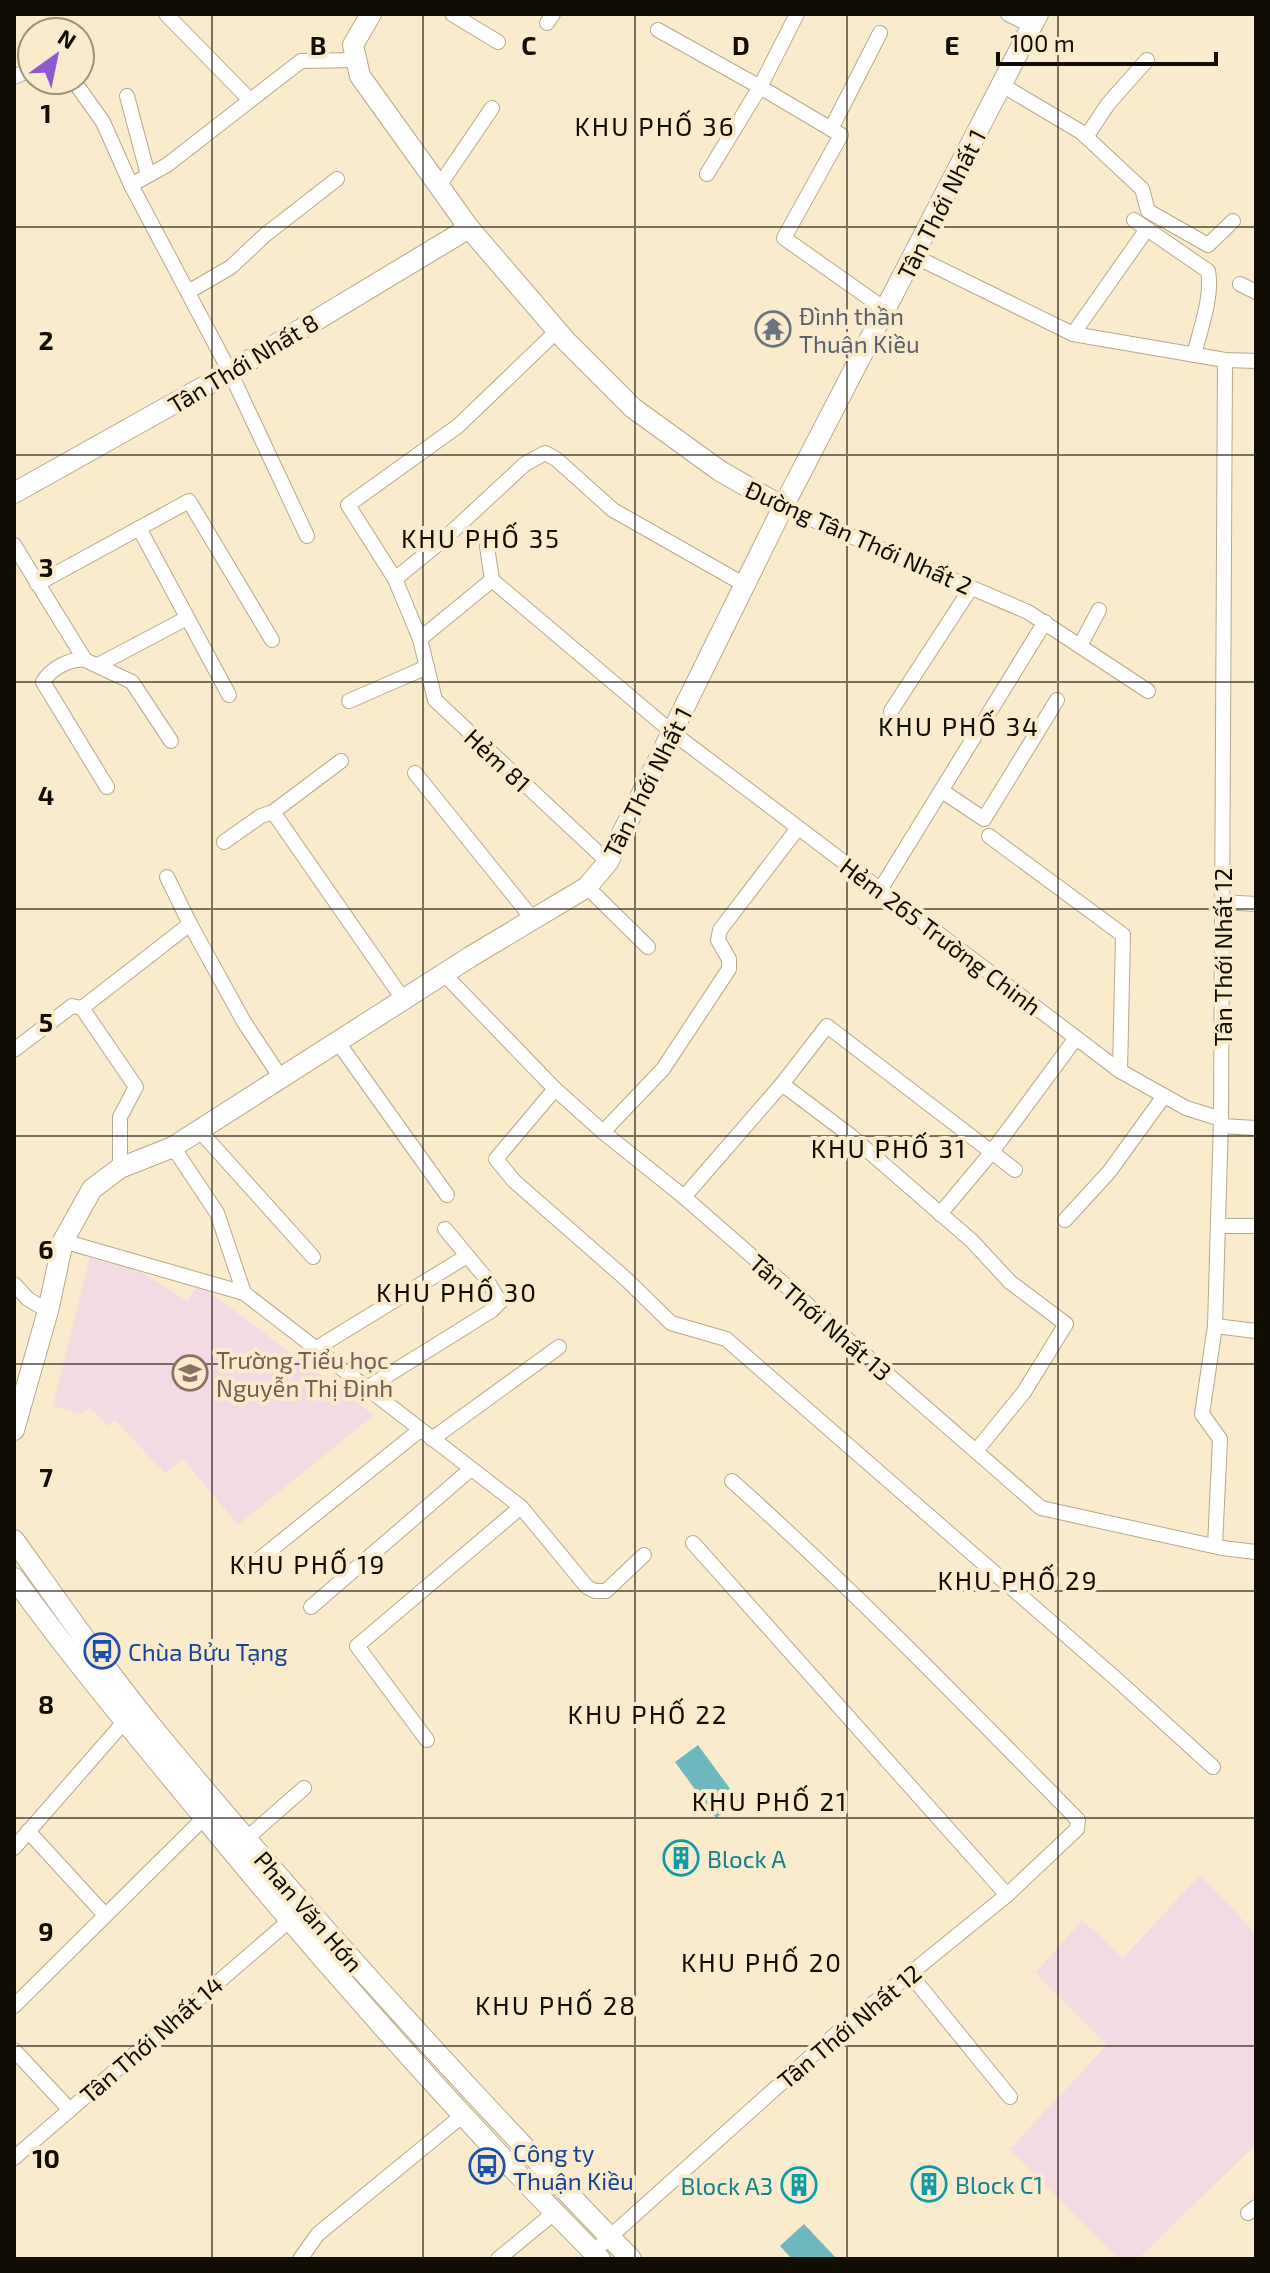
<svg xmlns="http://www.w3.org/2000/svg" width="1270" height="2273" font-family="'Exo 2',sans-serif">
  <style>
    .industrial { fill: #f4dae3 }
    .education { fill: #f3dae3 }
    .water { fill: #6db8bf }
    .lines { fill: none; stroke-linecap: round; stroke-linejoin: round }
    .street-casing { stroke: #b6a98b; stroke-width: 16 }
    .secondary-casing { stroke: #b6a98b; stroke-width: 22 }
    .street { stroke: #fff; stroke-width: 14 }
    .secondary { stroke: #fff; stroke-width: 20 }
    .grid { fill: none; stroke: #120d04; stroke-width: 2; stroke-opacity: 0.55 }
    .labels { text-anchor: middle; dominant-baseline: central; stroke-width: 8; stroke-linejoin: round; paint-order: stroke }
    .street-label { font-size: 24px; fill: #120d04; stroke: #f9ebcb }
    .worship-label { font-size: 24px; fill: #5b616d; stroke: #f9ebcb; text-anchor: start }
    .education-label { font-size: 24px; fill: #785e54; stroke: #f9ebcb; text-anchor: start }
    .transit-label { font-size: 24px; fill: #164399; stroke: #f9ebcb; text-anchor: start }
    .culture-label { font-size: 24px; fill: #0d838f; stroke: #f9ebcb; text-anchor: start }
    .neighbourhood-label { font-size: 26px; letter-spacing: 2px; fill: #120d04; stroke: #f9ebcb }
    .grid-label { font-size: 26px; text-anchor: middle; font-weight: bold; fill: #120d04; stroke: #f9ebcb; stroke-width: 8; stroke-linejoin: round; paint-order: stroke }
  </style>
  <rect width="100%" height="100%" fill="#f9ebcb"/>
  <path class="industrial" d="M 1200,1875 L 1256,1934 L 1256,2144 L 1138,2259 L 1118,2259 L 1010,2149 L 1107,2045 L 1035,1973 L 1082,1920 L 1123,1958 Z"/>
  <path class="education" d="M 90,1258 L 141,1272 L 187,1301 L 197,1286 L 204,1288 L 374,1415 L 238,1525 L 183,1459 L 165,1473 L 115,1420 L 108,1426 L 90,1408 L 81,1414 L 53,1406 Z"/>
  <g class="water">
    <path d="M 698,1745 L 739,1801 L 716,1818 L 675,1762 Z"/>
    <path d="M 804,2224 L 837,2259 L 792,2259 L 780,2246 Z"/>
  </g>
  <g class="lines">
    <defs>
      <g id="street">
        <path d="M 166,14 L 250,100"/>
        <path d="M 452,14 L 498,42"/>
        <path d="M 1008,14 L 1032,26"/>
        <path d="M 547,23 L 553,14"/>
        <path d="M 658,30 L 760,87 L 797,14"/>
        <path d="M 14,77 L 32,69"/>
        <path d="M 73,80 L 103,122 L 131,185"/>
        <path d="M 1002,85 L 1081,132 L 1142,189 L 1148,211 L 1208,245 L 1233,221"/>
        <path d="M 127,96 L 148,175"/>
        <path d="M 831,129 L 880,33"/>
        <path d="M 1086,137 L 1108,104 L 1147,60"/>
        <path d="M 707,174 L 760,87 L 841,135 L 784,238 L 886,310"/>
        <path d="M 439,186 L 492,108"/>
        <path d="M 1134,220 L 1208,271 C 1213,296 1200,330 1194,355"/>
        <path d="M 914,256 L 1073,334 L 1225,360 L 1256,361"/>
        <path d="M 1240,284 L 1256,292"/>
        <path d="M 188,292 L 231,267 L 265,235 L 337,179"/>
        <path d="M 1073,334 L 1147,229"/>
        <path d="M 783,507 L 1028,612 L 1148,691"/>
        <path d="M 139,528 L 229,695"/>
        <path d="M 307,536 L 230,372 L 131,185 L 167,165 L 301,61 L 357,60"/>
        <path d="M 14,545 L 85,660 L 132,682 L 171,741"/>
        <path d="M 395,579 L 348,505 L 458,426 L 557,331"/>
        <path d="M 492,580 L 673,733 L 1120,1071 L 1186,1108 L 1221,1119"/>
        <path d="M 37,584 L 189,501 L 272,640"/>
        <path d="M 420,639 L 492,580 L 487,546"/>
        <path d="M 1080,646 L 1099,610"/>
        <path d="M 85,660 C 70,658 50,669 43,682 L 107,787"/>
        <path d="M 98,665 L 187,618"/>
        <path d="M 349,701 L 427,667"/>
        <path d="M 891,711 L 971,588"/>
        <path d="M 415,773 L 532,918"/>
        <path d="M 942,791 L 984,819 L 1057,700"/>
        <path d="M 273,812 L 403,999"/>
        <path d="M 989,836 L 1123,935 L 1120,1071"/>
        <path d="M 224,842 L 261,816 L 273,812 L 341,761"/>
        <path d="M 608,862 L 435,700 L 420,639 L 395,579 L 443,540 L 525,464 L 545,453 L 556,459 L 613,510 L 745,585"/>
        <path d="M 167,877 L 190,924"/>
        <path d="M 587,887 L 648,947"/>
        <path d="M 880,890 L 1045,622"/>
        <path d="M 1222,902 L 1256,904"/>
        <path d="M 444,974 L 555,1089 L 603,1132 L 684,1197 L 1041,1508 L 1222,1548 L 1256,1552"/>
        <path d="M 82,1008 L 136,1087 L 120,1117 L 120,1168"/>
        <path d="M 337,1041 L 447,1195"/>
        <path d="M 14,1050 L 72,1006 L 82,1008 L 190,924 L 244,1022 L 281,1078"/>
        <path d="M 782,1084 L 851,1136 L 972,1241 L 1010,1282 L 1066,1324 L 1024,1392 L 976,1451"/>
        <path d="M 555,1089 L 496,1159 L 514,1181 L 626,1279 L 671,1323 L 726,1339 L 1114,1677 L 1213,1767"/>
        <path d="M 1221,1126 L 1256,1128"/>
        <path d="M 199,1130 L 313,1257"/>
        <path d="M 603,1132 L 663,1069 L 729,969 L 729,959 L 718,940 L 720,930 L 798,828"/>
        <path d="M 173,1147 L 217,1213 L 244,1293"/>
        <path d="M 684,1197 L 782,1084 L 827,1026 L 1015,1170"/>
        <path d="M 940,1214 L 991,1153 L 1076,1038"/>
        <path d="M 1065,1220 L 1109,1172 L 1164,1096"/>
        <path d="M 1218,1226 L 1256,1226"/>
        <path d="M 63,1241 L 244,1293 L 521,1507 L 587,1587 L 595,1591 L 606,1591 L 644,1555"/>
        <path d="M 14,1284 L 28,1299 L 48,1311"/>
        <path d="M 1215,1326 L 1256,1331"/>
        <path d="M 315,1349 L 467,1256"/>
        <path d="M 367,1388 L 491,1311 L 500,1302 L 485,1277 L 445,1229"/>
        <path d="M 432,1439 L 559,1347"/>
        <path d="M 693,1543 L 1007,1895"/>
        <path d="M 1215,1546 L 1220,1439 L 1202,1414 L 1215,1326 L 1221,1119 L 1225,360"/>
        <path d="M 252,1565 L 420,1430"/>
        <path d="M 311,1607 L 471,1469"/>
        <path d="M 427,1740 L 357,1646 L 521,1507"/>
        <path d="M 28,1831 L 105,1915"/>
        <path d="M 247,1838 L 304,1788"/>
        <path d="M 14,1848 L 124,1722"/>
        <path d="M 909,1973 L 1010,2097"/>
        <path d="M 14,2006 L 204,1818"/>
        <path d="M 14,2050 L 70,2110"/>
        <path d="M 14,2158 L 289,1921"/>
        <path d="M 1248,2213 L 1256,2207"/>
        <path d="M 593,2252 L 837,2033 L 1007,1895 L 1077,1829 L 1078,1820 C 965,1705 853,1589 732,1481"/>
        <path d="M 300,2259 L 318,2234 L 463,2115"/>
        <path d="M 498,2259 L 554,2213"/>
      </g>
      <g id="secondary">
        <path d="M 371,14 L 353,45 L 360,76 L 439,186 L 469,228 L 566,341 L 633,408 L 720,471 L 783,507"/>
        <path d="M 14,493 L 230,372 L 469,228"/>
        <path d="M 14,1430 L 48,1311 L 63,1241 L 92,1189 L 120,1168 L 173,1147 L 470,957 L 587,887 L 608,862 L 783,507 L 1038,14"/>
        <path d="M 14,1540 C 62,1607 109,1675 162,1739 C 311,1919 469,2091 631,2259"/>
        <path d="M 14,1578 C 75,1662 141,1741 207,1821 C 331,1972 462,2119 600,2259"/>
      </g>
    </defs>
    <use href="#street" class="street-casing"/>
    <use href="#secondary" class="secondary-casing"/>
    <use href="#street" class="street"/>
    <use href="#secondary" class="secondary"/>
  </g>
  <path class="grid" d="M 212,14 L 212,2259M 423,14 L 423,2259M 635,14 L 635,2259M 847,14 L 847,2259M 1058,14 L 1058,2259M 14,227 L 1256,227M 14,455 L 1256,455M 14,682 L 1256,682M 14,909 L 1256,909M 14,1136 L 1256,1136M 14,1364 L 1256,1364M 14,1591 L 1256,1591M 14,1818 L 1256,1818M 14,2046 L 1256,2046"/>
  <defs>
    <symbol id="temple-ring" viewBox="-11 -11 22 22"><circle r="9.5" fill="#f9ebcb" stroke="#6b7280" stroke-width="1.5"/><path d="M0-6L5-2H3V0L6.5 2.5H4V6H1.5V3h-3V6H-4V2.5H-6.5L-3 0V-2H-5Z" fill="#6b7280"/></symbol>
    <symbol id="school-ring" viewBox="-11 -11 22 22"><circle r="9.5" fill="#f9ebcb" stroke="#8d6e63" stroke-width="1.5"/><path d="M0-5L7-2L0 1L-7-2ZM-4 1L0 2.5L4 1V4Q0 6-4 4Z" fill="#8d6e63"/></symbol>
    <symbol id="bus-ring" viewBox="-11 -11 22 22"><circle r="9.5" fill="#f9ebcb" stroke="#1a4fb4" stroke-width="1.5"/><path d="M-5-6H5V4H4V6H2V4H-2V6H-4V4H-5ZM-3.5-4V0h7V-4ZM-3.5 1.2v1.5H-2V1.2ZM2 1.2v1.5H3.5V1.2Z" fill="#1a4fb4"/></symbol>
    <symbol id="building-ring" viewBox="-11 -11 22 22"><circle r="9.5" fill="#f9ebcb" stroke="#0f9aa8" stroke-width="1.5"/><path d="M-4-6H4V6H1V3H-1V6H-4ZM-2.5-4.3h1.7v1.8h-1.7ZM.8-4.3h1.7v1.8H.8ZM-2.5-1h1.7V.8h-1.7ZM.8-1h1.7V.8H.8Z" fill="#0f9aa8"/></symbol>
  </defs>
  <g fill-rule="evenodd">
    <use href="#temple-ring" x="753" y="309" width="40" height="40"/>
    <use href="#school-ring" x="170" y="1353" width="40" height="40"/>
    <use href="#bus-ring" x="82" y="1631" width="40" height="40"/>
    <use href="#building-ring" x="661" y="1838" width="40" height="40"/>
    <use href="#bus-ring" x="467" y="2146" width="40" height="40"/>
    <use href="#building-ring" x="909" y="2164" width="40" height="40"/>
    <use href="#building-ring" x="779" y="2165" width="40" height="40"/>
  </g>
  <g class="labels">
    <g class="street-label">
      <text transform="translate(941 204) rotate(-63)">Tân Thới Nhất 1</text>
      <text transform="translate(243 363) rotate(-31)">Tân Thới Nhất 8</text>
      <text transform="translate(859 537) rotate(24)">Đường Tân Thới Nhất 2</text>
      <text transform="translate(498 760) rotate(43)">Hẻm 81</text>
      <text transform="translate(647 782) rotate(-63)">Tân Thới Nhất 1</text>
      <text transform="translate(941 936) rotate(37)">Hẻm 265 Trường Chinh</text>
      <text transform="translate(1222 957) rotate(-90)">Tân Thới Nhất 12</text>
      <text transform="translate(821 1317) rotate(41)">Tân Thới Nhất 13</text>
      <text transform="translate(309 1911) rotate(49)">Phan Văn Hớn</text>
      <text transform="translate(849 2026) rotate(-40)">Tân Thới Nhất 12</text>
      <text transform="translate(151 2039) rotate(-41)">Tân Thới Nhất 14</text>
    </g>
    <g class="worship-label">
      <text x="799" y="315">Đình thần<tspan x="799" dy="28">Thuận Kiều</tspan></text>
    </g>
    <g class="education-label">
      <text x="216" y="1359">Trường Tiểu học<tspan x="216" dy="28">Nguyễn Thị Định</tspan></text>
    </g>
    <g class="transit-label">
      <text x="128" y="1651">Chùa Bửu Tạng</text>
      <text x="513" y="2152">Công ty<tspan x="513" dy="28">Thuận Kiều</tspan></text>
    </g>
    <g class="culture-label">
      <text x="707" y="1858">Block A</text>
      <text x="955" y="2184">Block C1</text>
      <text x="773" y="2185" text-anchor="end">Block A3</text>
    </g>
    <g class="neighbourhood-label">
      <text x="655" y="125">KHU PHỐ 36</text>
      <text x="481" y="537">KHU PHỐ 35</text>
      <text x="959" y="725">KHU PHỐ 34</text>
      <text x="889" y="1147">KHU PHỐ 31</text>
      <text x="457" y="1291">KHU PHỐ 30</text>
      <text x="308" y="1563">KHU PHỐ 19</text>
      <text x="1018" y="1579">KHU PHỐ 29</text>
      <text x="648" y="1713">KHU PHỐ 22</text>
      <text x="770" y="1800">KHU PHỐ 21</text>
      <text x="762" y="1961">KHU PHỐ 20</text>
      <text x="556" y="2004">KHU PHỐ 28</text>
    </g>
  </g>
  <g class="grid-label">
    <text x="318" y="55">B</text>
    <text x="529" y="55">C</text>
    <text x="741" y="55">D</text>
    <text x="952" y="55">E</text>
    <text x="46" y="123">1</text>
    <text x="46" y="350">2</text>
    <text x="46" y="577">3</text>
    <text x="46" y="805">4</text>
    <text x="46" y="1032">5</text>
    <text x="46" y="1259">6</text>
    <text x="46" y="1487">7</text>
    <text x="46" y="1714">8</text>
    <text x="46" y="1941">9</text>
    <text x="46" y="2168">10</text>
  </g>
  <rect width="1270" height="2273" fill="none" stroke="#120d04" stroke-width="32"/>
  <g transform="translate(56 56) rotate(33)"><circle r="38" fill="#f9ebcb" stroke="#9d927b" stroke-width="2"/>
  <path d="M0-6L14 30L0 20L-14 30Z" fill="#8f59d2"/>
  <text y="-12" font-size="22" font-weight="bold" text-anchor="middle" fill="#120d04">N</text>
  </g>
  <path d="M998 52v12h218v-12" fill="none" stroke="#120d04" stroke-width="4"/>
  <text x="1010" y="52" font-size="24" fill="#120d04" stroke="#f9ebcb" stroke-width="6" paint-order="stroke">100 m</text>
</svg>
